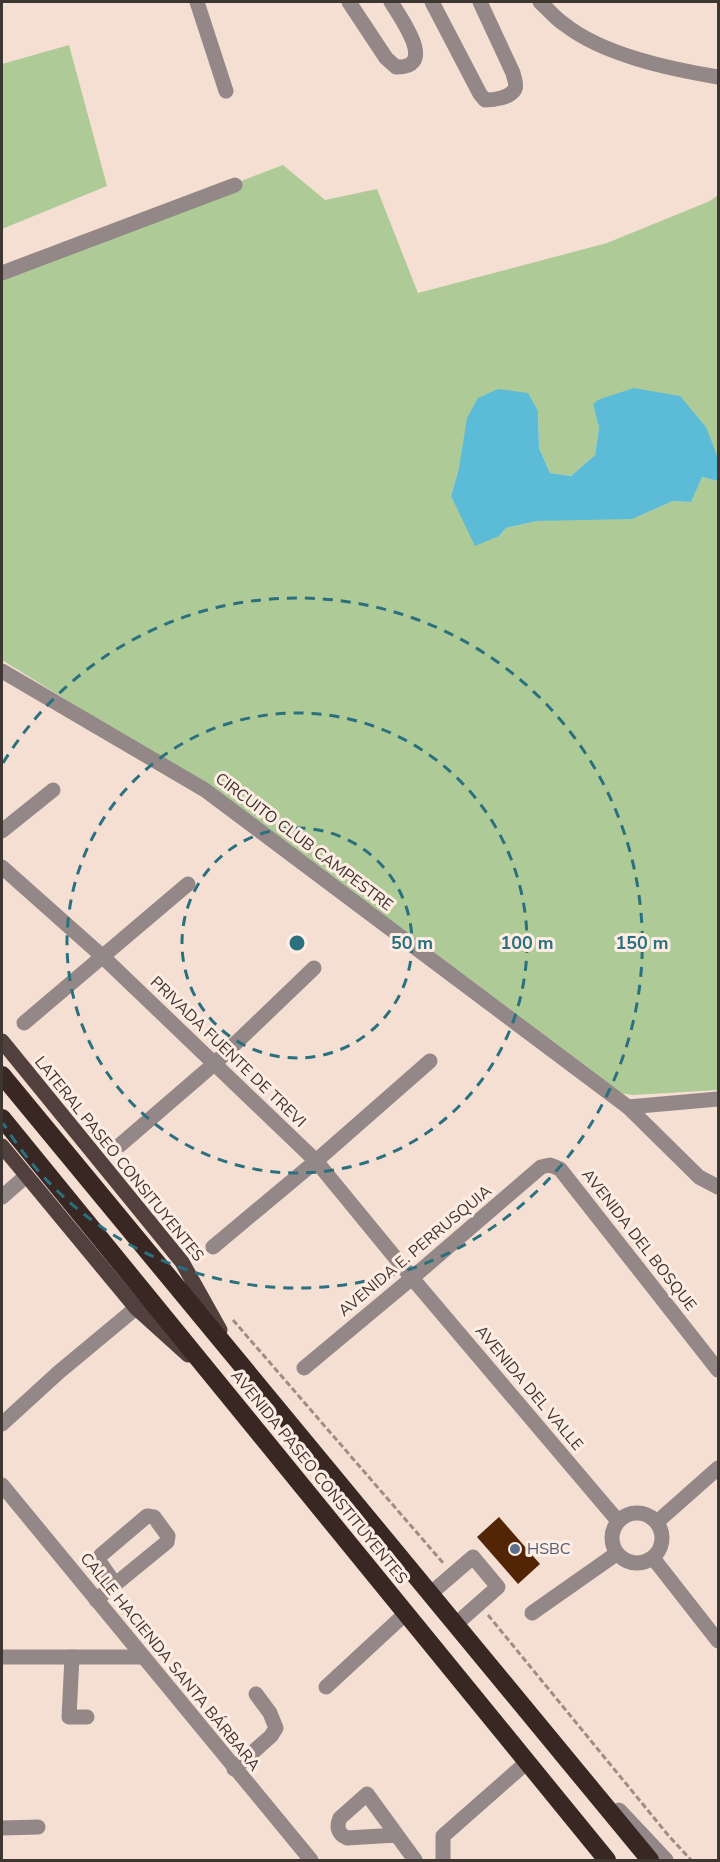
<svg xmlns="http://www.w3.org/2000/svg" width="720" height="1862" font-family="'Nunito Sans',sans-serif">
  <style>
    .green { fill: #aecb97 }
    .water { fill: #5cbcd8 }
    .building { fill: #522504 }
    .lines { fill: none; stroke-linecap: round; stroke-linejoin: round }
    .path { stroke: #9d8d85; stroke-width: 3; stroke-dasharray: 6 3; stroke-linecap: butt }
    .minor { stroke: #938887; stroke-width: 15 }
    .major { stroke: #51403d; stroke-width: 15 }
    .highway { stroke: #392724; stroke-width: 18 }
    .ring { fill: none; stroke: #2b707f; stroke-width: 3; stroke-dasharray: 10 8 }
    .service-dot { fill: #5c6f8a; stroke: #ffede4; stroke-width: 2 }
    .labels { text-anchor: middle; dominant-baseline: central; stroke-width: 6; stroke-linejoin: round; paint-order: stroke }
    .street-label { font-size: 16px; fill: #3e3631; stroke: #ffede4 }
    .service-label { font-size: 16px; fill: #4e5e75; stroke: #ffede4; text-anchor: start }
    .centre { fill: #2b707f; stroke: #ffede4; stroke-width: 3 }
    .ring-label { font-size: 18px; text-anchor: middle; font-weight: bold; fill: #2b707f; stroke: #ffede4; stroke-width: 6; stroke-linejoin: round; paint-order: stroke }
  </style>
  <rect width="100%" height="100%" fill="#f5dfd3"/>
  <g class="green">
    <path d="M 69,45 L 107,186 L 2,229 L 2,64 Z"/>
    <path d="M 283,165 L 325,200 L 377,189 L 418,293 L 607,243 L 710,201 L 718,195 L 718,458 L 593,404 L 599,428 L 595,455 L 571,476 L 550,473 L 539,448 L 538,411 L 459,468 L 451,496 L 458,509 L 499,536 L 506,528 L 537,521 L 643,514 L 673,501 L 690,502 L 702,477 L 718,481 L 718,1090 L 633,1095 L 617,1093 L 207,787 L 2,660 L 2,272 Z"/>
  </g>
  <path class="water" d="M 634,388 L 680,396 L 706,427 L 718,458 L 718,481 L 702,477 L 691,502 L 673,501 L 632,519 L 537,521 L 506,528 L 499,536 L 475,546 L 451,496 L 459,468 L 467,418 L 478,398 L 498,389 L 528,393 L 538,411 L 539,448 L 550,473 L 571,476 L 595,455 L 599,428 L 593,404 L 600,399 Z"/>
  <path class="building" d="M 499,1517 L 540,1564 L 518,1584 L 477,1537 Z"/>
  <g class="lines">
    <g class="path">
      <path d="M 233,1320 L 444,1564"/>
      <path d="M 488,1615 L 668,1835 L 691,1860"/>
    </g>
    <g class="minor">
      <path d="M 197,2 L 226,91"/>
      <path d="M 349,2 L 386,58 L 396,67 C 438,68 401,19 391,2"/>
      <path d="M 432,2 L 480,94 L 485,100 C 494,100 510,98 515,89 C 517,84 514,78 513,73 L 480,2"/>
      <path d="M 540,2 C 548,9 555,18 564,24 C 603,55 670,69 718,77"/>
      <path d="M 2,273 L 235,185"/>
      <path d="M 2,671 L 205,790 L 628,1107 L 699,1177 L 718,1187"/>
      <path d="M 2,831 L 53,790"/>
      <path d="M 2,867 L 102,956 L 316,1161 L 412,1278 L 618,1521"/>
      <path d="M 24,1023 L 188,884"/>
      <path d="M 628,1107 L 718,1099"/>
      <path d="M 120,1145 L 214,1064 L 314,968"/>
      <path d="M 2,1197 L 26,1176"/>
      <path d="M 213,1247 L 316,1161 L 430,1061"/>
      <path d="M 304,1368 L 412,1278 L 541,1167 L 550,1165 L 560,1169 L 718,1370"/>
      <path d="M 2,1424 L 59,1372 L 136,1308"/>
      <path d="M 2,1485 L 311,1860"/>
      <circle cx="637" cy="1538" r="25"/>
      <path d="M 657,1522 L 718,1468"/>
      <path d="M 653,1558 L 718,1641"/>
      <path d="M 430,1594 L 473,1557 L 498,1587 L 456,1624"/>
      <path d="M 96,1600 L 167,1542 L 168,1536 L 154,1517 L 147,1516 L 101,1555 L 99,1561 L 115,1584"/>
      <path d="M 532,1613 L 616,1554"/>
      <path d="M 2,1657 L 143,1657"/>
      <path d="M 72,1657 L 69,1717 L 87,1717"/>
      <path d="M 326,1687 L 405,1614"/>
      <path d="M 234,1769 L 271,1736 L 276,1728 L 270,1713 L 256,1694"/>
      <path d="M 619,1810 L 666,1860"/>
      <path d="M 2,1828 L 38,1827"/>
      <path d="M 397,1835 L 347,1838 C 338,1834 336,1827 340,1818 L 367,1794 L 415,1860"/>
      <path d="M 443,1860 L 443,1836 L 526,1763"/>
    </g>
    <g class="major">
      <path d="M 2,1041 L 182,1262 L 220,1330"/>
      <path d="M 2,1146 L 136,1308 L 188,1355"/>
    </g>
    <g class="highway">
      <path d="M 2,1075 L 650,1860"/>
      <path d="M 2,1118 L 607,1860"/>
    </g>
  </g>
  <g class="ring">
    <circle cx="297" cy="943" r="115"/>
    <circle cx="297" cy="943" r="230"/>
    <path d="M3 763A345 345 0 1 1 3 1123"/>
  </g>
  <circle class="service-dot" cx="515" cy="1549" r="6"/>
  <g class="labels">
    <g class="street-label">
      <text transform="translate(304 842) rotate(37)">CIRCUITO CLUB CAMPESTRE</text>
      <text transform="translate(228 1052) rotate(44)">PRIVADA FUENTE DE TREVI</text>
      <text transform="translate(119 1159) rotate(51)">LATERAL PASEO CONSITUYENTES</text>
      <text transform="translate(639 1240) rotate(52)">AVENIDA DEL BOSQUE</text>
      <text transform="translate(415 1251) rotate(-40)">AVENIDA E. PERRUSQUIA</text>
      <text transform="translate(529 1388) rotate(50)">AVENIDA DEL VALLE</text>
      <text transform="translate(319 1477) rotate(51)">AVENIDA PASEO CONSTITUYENTES</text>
      <text transform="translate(170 1662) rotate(51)">CALLE HACIENDA SANTA BÁRBARA</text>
    </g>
    <g class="service-label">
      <text x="527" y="1549">HSBC</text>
    </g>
  </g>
  <circle cx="297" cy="943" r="9" class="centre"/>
  <g class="ring-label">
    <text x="412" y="949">50 m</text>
    <text x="527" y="949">100 m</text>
    <text x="642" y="949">150 m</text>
  </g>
  <rect width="720" height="1862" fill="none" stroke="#3e3631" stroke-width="6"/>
</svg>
